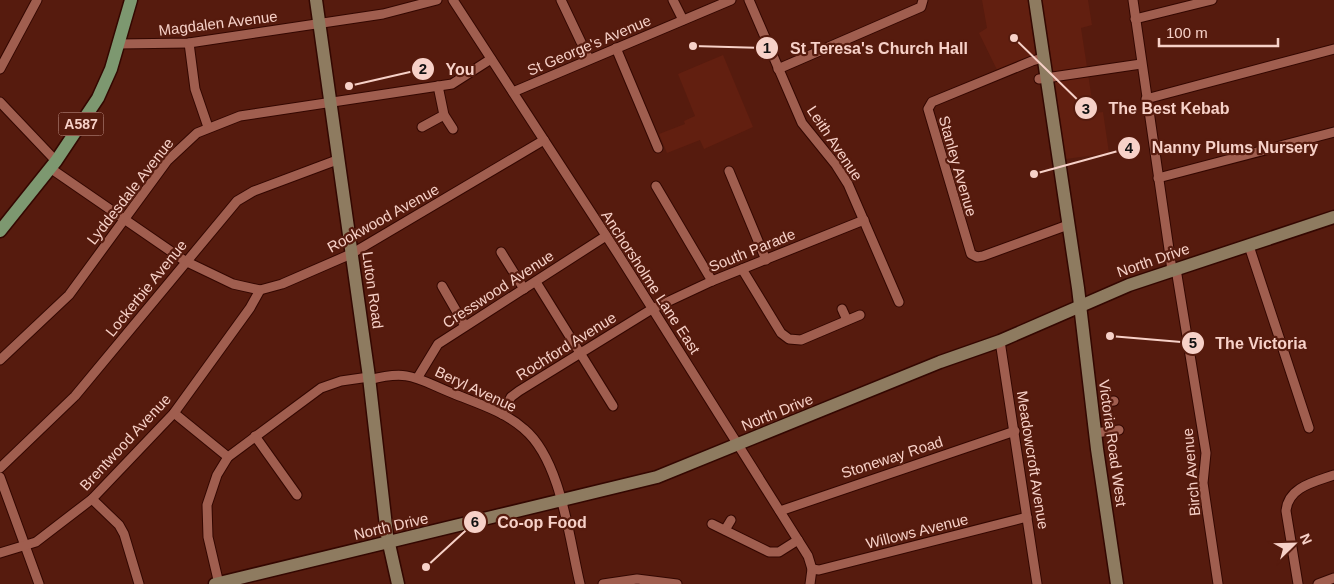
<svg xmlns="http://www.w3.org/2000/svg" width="1334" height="584" font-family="Helvetica,sans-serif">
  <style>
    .built { fill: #621f10 }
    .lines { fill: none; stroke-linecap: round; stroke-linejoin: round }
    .street-casing { stroke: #330701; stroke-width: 11 }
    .secondary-casing { stroke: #330701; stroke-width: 15 }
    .primary-casing { stroke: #330701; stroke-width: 15 }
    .street { stroke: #a05e4f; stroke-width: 9 }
    .secondary { stroke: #8e7b60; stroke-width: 12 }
    .primary { stroke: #7d9870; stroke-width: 12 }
    .labels { text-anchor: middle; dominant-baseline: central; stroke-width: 4.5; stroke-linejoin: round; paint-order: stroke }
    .shield { fill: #561b0e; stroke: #c79a90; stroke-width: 1 }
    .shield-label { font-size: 14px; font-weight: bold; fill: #f7d1c8 }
    .street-label { font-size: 15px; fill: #f7d1c8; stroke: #561b0e }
    .leader { fill: none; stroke: #f7d1c8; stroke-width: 2 }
    .callout-dot { fill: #f7d1c8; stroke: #561b0e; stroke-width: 2 }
    .mark-label { font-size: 15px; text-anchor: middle; font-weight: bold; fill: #111 }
    .callout-label { font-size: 16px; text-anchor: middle; font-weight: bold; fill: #f7d1c8; stroke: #561b0e; stroke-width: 4.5; stroke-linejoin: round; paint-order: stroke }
  </style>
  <rect width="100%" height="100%" fill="#561b0e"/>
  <g class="built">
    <path d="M 982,0 L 1028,0 L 1036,59 L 999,74 L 979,33 L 987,28 Z"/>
    <path d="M 1035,0 L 1088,0 L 1092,25 L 1081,28 L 1094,113 L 1103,112 L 1109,153 L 1059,160 Z"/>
    <path d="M 723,55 L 753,127 L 704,149 L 700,140 L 667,153 L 659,134 L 685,124 L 684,121 L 695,116 L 678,74 Z"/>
  </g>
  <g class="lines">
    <defs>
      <g id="street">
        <path d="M 453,0 L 618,254 L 808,556 L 812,569 L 810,584"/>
        <path d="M 561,0 L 589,59"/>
        <path d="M 673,0 L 683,20"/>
        <path d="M 749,0 L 802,123 L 836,165 L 848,184 L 899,302"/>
        <path d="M 1133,0 L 1172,270"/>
        <path d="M 1135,19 L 1212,0"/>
        <path d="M 189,43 L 195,89 L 208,127"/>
        <path d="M 118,44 L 189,43 L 383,14 L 437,0"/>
        <path d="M 616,48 L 658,148"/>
        <path d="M 1043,58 L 1032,61 L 932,102 L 928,109 L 971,254 L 977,257 L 983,256 L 1068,225"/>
        <path d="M 0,69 L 37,0"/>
        <path d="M 778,69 L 921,7 L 923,0"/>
        <path d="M 1039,79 L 1141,64"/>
        <path d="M 438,86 L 444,115 L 453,129"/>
        <path d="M 513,92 L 731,0"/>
        <path d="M 1146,99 L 1334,49"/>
        <path d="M 0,102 L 56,161"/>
        <path d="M 422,127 L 444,115"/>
        <path d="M 50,168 L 185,261 L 233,284 L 260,290 L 282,284 L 351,254 L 544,140"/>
        <path d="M 729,171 L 766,260"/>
        <path d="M 1158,178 L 1334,132"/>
        <path d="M 656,186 L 712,281"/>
        <path d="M 1249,246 L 1309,428"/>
        <path d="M 501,252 L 524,289"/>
        <path d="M 742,269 L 781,333 L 789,339 L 801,340 L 860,315"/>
        <path d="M 1176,269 L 1206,453 L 1203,483 L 1218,584"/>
        <path d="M 536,282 L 613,406"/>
        <path d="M 442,286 L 465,326"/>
        <path d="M 842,309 L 847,320"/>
        <path d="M 1000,341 L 1037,584"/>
        <path d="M 0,360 L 69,295 L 167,161 L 197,133 L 240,116 L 452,84 L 491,59"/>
        <path d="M 418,377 L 438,344 L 606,236"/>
        <path d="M 369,380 C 410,369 417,379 452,393 C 476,403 504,411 524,429 C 561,460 569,538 580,584"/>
        <path d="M 174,413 L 228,457"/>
        <path d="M 502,414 L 511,397 L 519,391 L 652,309 L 712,281 L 864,220"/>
        <path d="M 1110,431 L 1106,402 L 1114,401"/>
        <path d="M 1095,433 L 1119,430"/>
        <path d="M 255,436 L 297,495"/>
        <path d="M 0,468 L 75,396 L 237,201 L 254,191 L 337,160"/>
        <path d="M 0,477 L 39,584"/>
        <path d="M 92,499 L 119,525 L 124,534 L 139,584"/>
        <path d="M 780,511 L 1015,431"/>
        <path d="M 712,524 L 769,552 L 779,552 L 798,540"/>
        <path d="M 725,530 L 731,520"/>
        <path d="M 0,553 L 36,542 L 92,499 L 174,413 L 250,308 L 260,290"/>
        <path d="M 812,569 L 819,570 L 1027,517"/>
        <path d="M 219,584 L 208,537 L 207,505 L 217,475 L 228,457 L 321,388 L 341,381 L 369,377"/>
        <path d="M 603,584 L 637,579 L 677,584"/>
        <path d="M 1298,584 L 1286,511 C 1288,487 1314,482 1334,475"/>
        <path d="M 1318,584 L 1334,578"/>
      </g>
      <g id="secondary">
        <path d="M 316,0 L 369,377 L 387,535 L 398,584"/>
        <path d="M 1035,0 L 1078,288 L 1097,449 L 1117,584"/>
        <path d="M 215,584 L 657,477 L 940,362 L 1000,341 L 1129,285 L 1334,217"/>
      </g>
      <path id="primary" d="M 0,231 L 56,161 L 98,98 L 111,69 L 131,0"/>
    </defs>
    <use href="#street" class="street-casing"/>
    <use href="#secondary" class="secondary-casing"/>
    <use href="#primary" class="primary-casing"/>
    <use href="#street" class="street"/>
    <use href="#secondary" class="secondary"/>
    <use href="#primary" class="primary"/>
  </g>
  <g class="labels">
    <rect class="shield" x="58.5" y="112.5" width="45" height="23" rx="4"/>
    <g class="shield-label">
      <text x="81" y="124">A587</text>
    </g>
    <g class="street-label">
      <text transform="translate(218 23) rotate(-7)">Magdalen Avenue</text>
      <text transform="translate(589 45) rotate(-23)">St George's Avenue</text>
      <text transform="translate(835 143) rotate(56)">Leith Avenue</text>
      <text transform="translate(958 166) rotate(74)">Stanley Avenue</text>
      <text transform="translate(130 191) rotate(-52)">Lyddesdale Avenue</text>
      <text transform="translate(383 218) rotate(-29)">Rookwood Avenue</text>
      <text transform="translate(752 250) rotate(-22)">South Parade</text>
      <text transform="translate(1153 260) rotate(-19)">North Drive</text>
      <text transform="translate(651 282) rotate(57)">Anchorsholme Lane East</text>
      <text transform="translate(146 288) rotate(-51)">Lockerbie Avenue</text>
      <text transform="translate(498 289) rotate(-33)">Cresswood Avenue</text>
      <text transform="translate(373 290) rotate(82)">Luton Road</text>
      <text transform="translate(566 346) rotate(-32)">Rochford Avenue</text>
      <text transform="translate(476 389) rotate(25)">Beryl Avenue</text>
      <text transform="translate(777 412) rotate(-22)">North Drive</text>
      <text transform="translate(125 442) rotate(-47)">Brentwood Avenue</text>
      <text transform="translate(1113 443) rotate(82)">Victoria Road West</text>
      <text transform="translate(892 457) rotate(-18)">Stoneway Road</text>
      <text transform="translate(1033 460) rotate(81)">Meadowcroft Avenue</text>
      <text transform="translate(1191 472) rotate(-95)">Birch Avenue</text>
      <text transform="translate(391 526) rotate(-13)">North Drive</text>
      <text transform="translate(917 531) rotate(-14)">Willows Avenue</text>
    </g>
  </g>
  <path class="leader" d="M693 46L767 48M349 86L423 69M1014 38L1086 108M1034 174L1129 148M1110 336L1193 343M426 567L475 522"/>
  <g class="callout-dot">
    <circle cx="693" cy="46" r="5"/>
    <circle cx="349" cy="86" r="5"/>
    <circle cx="1014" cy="38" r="5"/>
    <circle cx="1034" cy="174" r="5"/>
    <circle cx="1110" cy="336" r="5"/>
    <circle cx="426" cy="567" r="5"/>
    <circle cx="767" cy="48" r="12"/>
    <circle cx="423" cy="69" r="12"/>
    <circle cx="1086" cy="108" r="12"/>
    <circle cx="1129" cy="148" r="12"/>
    <circle cx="1193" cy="343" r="12"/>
    <circle cx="475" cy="522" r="12"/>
  </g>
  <g class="mark-label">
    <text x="767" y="53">1</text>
    <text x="423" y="74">2</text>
    <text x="1086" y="114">3</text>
    <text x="1129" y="153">4</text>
    <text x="1193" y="348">5</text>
    <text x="475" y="527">6</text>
  </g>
  <g class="callout-label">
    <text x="879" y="54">St Teresa's Church Hall</text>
    <text x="460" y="75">You</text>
    <text x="1169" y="114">The Best Kebab</text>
    <text x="1235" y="153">Nanny Plums Nursery</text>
    <text x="1261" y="349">The Victoria</text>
    <text x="542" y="528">Co-op Food</text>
  </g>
  <g transform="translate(1294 544) rotate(67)" stroke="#561b0e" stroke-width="4" paint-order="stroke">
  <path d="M0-4L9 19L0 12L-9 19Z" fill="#f7d1c8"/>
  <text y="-8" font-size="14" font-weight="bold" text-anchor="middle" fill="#f7d1c8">N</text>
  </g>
  <path d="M1159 38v8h119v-8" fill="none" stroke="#f7d1c8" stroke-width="2.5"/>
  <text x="1166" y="38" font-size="15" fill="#f7d1c8" stroke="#561b0e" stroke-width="4" paint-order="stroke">100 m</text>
</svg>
